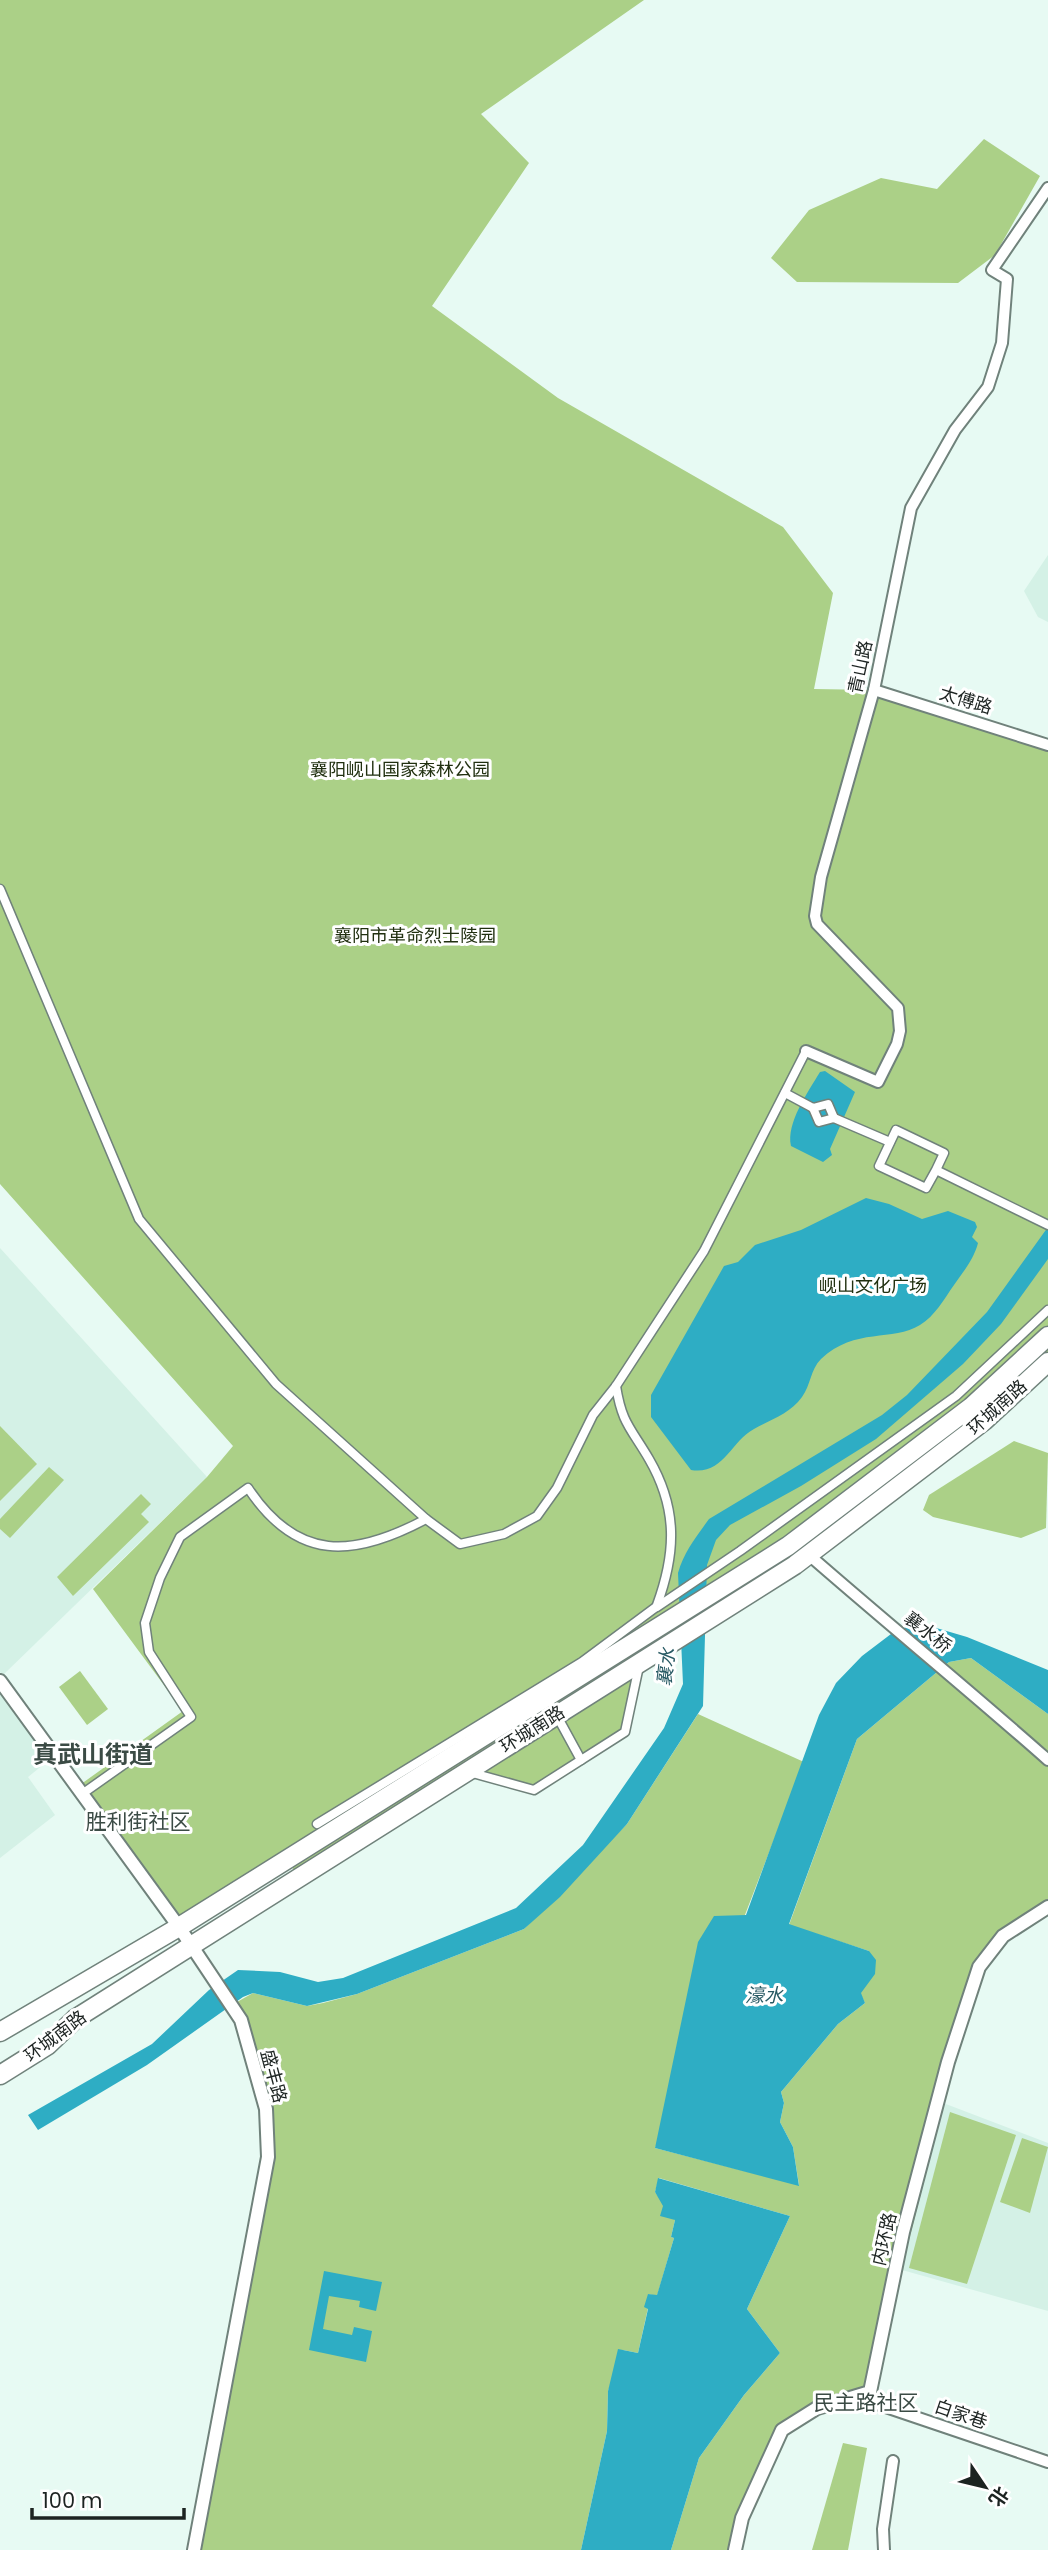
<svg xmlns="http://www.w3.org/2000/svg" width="1048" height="2550" font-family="Poppins,'Noto Sans SC',sans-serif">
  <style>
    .built { fill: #d4f1e6 }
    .green { fill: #abd087 }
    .water { fill: #2eadc4 }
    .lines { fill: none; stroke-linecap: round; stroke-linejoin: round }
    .pedestrian-casing { stroke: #70827b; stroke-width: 11 }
    .minor-casing { stroke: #70827b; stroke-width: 14 }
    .tertiary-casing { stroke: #70827b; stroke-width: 16 }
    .trunk-casing { stroke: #70827b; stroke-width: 21 }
    .pedestrian { stroke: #fff; stroke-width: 8 }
    .minor { stroke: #fff; stroke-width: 10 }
    .tertiary { stroke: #fff; stroke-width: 12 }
    .trunk { stroke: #fff; stroke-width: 18 }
    .labels { text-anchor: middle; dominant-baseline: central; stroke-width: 6; stroke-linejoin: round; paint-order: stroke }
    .street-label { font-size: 18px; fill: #1c2321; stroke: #fff }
    .park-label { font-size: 18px; fill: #213010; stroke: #fff }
    .water-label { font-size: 19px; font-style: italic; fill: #275963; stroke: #fff }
    .quarter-label { font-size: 21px; fill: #3b4b45; stroke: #fff }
    .district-label { font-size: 24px; font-weight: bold; fill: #3b4b45; stroke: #fff }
  </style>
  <rect width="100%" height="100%" fill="#e7faf3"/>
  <g class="built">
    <path d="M 1048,555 L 1048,622 L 1038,617 L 1024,591 Z"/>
    <path d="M 0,1248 L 207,1477 L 3,1675 L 0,1672 Z"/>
    <path d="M 0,1681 L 54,1756 L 28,1777 L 55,1815 L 0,1858 Z"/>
    <path d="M 938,2101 L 1048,2143 L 1048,2311 L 895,2268 Z"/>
  </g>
  <g class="green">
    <path d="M 0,0 L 644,0 L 481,114 L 529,163 L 432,306 L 558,398 L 783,527 L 833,593 L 814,689 L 874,690 L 1048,745 L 1048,1362 L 893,1493 L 641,1659 L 625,1732 L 534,1790 L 465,1771 L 298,1877 L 289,1862 L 179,1927 L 77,1787 L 183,1711 L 93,1589 L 207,1477 L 233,1446 L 0,1184 Z"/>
    <path d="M 984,139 L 1040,176 L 995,255 L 958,283 L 797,282 L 771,258 L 809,210 L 881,178 L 937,189 Z"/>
    <path d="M 0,1426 L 37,1464 L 0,1501 Z"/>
    <path d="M 1014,1441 L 1048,1453 L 1046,1528 L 1021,1538 L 933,1517 L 923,1510 L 929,1495 Z"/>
    <path d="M 49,1467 L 64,1480 L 10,1538 L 0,1529 L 0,1519 Z"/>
    <path d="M 141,1494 L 151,1504 L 141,1514 L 149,1522 L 73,1596 L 57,1577 Z"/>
    <path d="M 971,1658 L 1048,1714 L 1048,1907 L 1003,1936 L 979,1967 L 870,2392 L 817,2408 L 782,2430 L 735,2550 L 671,2550 L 699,2458 L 744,2395 L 780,2353 L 747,2309 L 790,2216 L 659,2178 L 655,2192 L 675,2220 L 671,2237 L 674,2238 L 657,2296 L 648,2294 L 648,2308 L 638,2353 L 623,2350 L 608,2391 L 607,2431 L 581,2550 L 194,2550 L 268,2157 L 266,2109 L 230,2006 L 253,1993 L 307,2006 L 323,2003 L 357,1994 L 524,1929 L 627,1824 L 698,1714 L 804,1762 L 655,2148 L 799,2185 L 793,2147 L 780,2122 L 784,2103 L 781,2092 L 838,2024 L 865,2003 L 860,1993 L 869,1951 L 789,1925 L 857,1739 L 949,1662 Z"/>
    <path d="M 80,1671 L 108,1709 L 87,1725 L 59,1687 Z"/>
    <path d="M 950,2112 L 1016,2135 L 967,2284 L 909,2268 Z"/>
    <path d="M 1022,2138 L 1048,2147 L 1030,2213 L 1000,2202 Z"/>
    <path d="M 843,2443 L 867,2448 L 848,2550 L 812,2550 Z"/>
  </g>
  <g class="water">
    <path d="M 825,1071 L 855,1092 L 830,1149 L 832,1155 L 823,1162 L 791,1146 C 786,1123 808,1092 820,1072 Z"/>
    <path d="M 866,1198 L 889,1204 L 922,1219 L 948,1211 L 975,1222 L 977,1227 L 972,1237 L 978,1243 C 974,1259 963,1272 954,1285 C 944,1299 935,1316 920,1325 C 893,1342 855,1327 821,1359 C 810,1370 811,1385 802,1397 C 790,1414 771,1419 754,1429 C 730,1442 724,1475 691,1470 L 651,1417 L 651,1395 L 724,1266 L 738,1262 L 755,1245 L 801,1230 Z"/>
    <path d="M 1048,1227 L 1048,1259 L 1001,1324 L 963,1364 L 876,1439 L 801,1486 L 730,1525 L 716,1540 L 707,1565 L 703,1706 L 627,1824 L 560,1897 L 524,1929 L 357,1994 L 307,2006 L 253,1993 L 243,1997 L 147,2065 L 38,2130 L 28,2115 L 152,2044 L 209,1990 L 238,1970 L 280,1972 L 318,1982 L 343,1978 L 516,1908 L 583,1845 L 664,1728 L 683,1684 L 678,1573 C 684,1552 696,1537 709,1519 L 882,1415 L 907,1395 L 987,1312 Z"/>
    <path d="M 916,1622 L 967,1637 L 1048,1670 L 1048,1714 L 971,1658 L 949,1662 L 857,1739 L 789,1924 L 869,1951 L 876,1960 L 875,1974 L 861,1993 L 865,2003 L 838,2024 L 781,2092 L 784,2103 L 780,2122 L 793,2147 L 799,2186 L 655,2148 L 698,1942 L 714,1916 L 746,1915 L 819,1715 L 836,1683 L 862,1656 L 891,1634 Z"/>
    <path d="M 658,2178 L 790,2216 L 747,2309 L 780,2353 L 744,2395 L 699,2458 L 671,2550 L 581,2550 L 607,2431 L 608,2391 L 618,2349 L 638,2353 L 648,2309 L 644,2307 L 648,2294 L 657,2295 L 674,2238 L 671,2237 L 675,2220 L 660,2216 L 663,2206 L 655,2192 Z"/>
    <path d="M 324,2271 L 382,2282 L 376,2311 L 359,2307 L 360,2301 L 329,2296 L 323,2329 L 352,2335 L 354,2327 L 372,2331 L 366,2362 L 309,2350 Z"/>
  </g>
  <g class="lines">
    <defs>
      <g id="pedestrian">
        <path d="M 0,889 L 139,1219 L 276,1384 L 426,1519"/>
        <path d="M 785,1093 L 813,1108 L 828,1104 L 834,1118"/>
        <path d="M 813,1108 L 819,1122 L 834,1118 L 890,1142"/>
        <path d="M 936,1170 L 926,1188 L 879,1166 L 896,1130 L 944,1153 L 936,1170 L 1048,1225"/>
        <path d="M 616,1386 C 622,1424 631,1428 649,1459 C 678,1509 676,1553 657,1605"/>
        <path d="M 657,1607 L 740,1551 L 956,1396 L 1048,1310"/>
        <path d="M 557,1716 L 581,1760"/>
        <path d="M 469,1772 L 534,1790 L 625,1732 L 639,1666"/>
        <path d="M 82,1794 L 191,1717 L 149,1652 L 145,1623 L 160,1578 L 180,1537 L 248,1488 C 297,1562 353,1558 426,1519 L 460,1544 L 504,1534 L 537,1516 L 557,1488 L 593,1415 L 616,1386 L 704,1251 L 806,1051"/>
        <path d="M 317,1824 L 582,1662 L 656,1607"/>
      </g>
      <g id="minor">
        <path d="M 874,690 L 1048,745"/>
        <path d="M 806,1051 L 878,1082 L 897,1044 L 900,1031 L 898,1008 L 817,924 L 815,916 L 821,877 L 874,690 L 911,508 L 955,430 L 988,387 L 1002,343 L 1007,279 L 992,270 L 1048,188"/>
        <path d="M 809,1555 C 888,1624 969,1690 1048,1760"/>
        <path d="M 870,2392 L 874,2403 L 1048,2462"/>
        <path d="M 884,2550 L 883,2529 L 893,2461"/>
      </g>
      <g id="tertiary">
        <path d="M 0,1681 L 179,1927 L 241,2020 L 266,2109 L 268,2157 L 194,2550"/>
        <path d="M 735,2550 L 742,2518 L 782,2430 L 817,2408 L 870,2392 L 903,2232 L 948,2062 L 979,1967 L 1003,1936 L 1048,1907"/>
      </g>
      <g id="trunk">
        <path d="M 0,2032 L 179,1927 L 788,1546 L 971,1407 L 1048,1336"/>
        <path d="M 0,2075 L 48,2045 L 75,2019 L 795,1565 L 984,1421 L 1048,1362"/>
      </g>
    </defs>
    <use href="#pedestrian" class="pedestrian-casing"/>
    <use href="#minor" class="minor-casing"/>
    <use href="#tertiary" class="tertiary-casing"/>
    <use href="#trunk" class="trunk-casing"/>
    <use href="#pedestrian" class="pedestrian"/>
    <use href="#minor" class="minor"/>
    <use href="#tertiary" class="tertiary"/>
    <use href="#trunk" class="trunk"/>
  </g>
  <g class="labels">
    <g class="street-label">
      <text transform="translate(860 667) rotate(-78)">青山路</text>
      <text transform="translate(966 700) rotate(17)">太傅路</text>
      <text transform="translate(997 1407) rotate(-42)">环城南路</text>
      <text transform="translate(928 1632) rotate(38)">襄水桥</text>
      <text transform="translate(532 1729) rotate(-32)">环城南路</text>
      <text transform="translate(55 2036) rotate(-37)">环城南路</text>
      <text transform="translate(274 2076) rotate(75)">盛丰路</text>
      <text transform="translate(884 2239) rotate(-77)">内环路</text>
      <text transform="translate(961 2414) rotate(19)">白家巷</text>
    </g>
    <g class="park-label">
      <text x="400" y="769">襄阳岘山国家森林公园</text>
      <text x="415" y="935">襄阳市革命烈士陵园</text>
      <text x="873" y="1285">岘山文化广场</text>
    </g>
    <g class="water-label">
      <text transform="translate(666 1667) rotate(-83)">襄水</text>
      <text x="764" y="1995">濠水</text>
    </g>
    <g class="quarter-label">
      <text x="138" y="1821">胜利街社区</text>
      <text x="866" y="2402">民主路社区</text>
    </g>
    <g class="district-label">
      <text x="93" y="1754">真武山街道</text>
    </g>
  </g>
  <g transform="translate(985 2487) rotate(125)" stroke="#ffffff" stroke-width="5" paint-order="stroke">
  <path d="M0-5L12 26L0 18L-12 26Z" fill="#1c2321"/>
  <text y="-10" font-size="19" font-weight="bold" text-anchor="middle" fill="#1c2321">北</text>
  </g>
  <path d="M32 2508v10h152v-10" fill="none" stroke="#1c2321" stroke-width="3.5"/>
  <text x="42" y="2508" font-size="21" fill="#1c2321" stroke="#ffffff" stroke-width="5" paint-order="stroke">100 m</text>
</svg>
